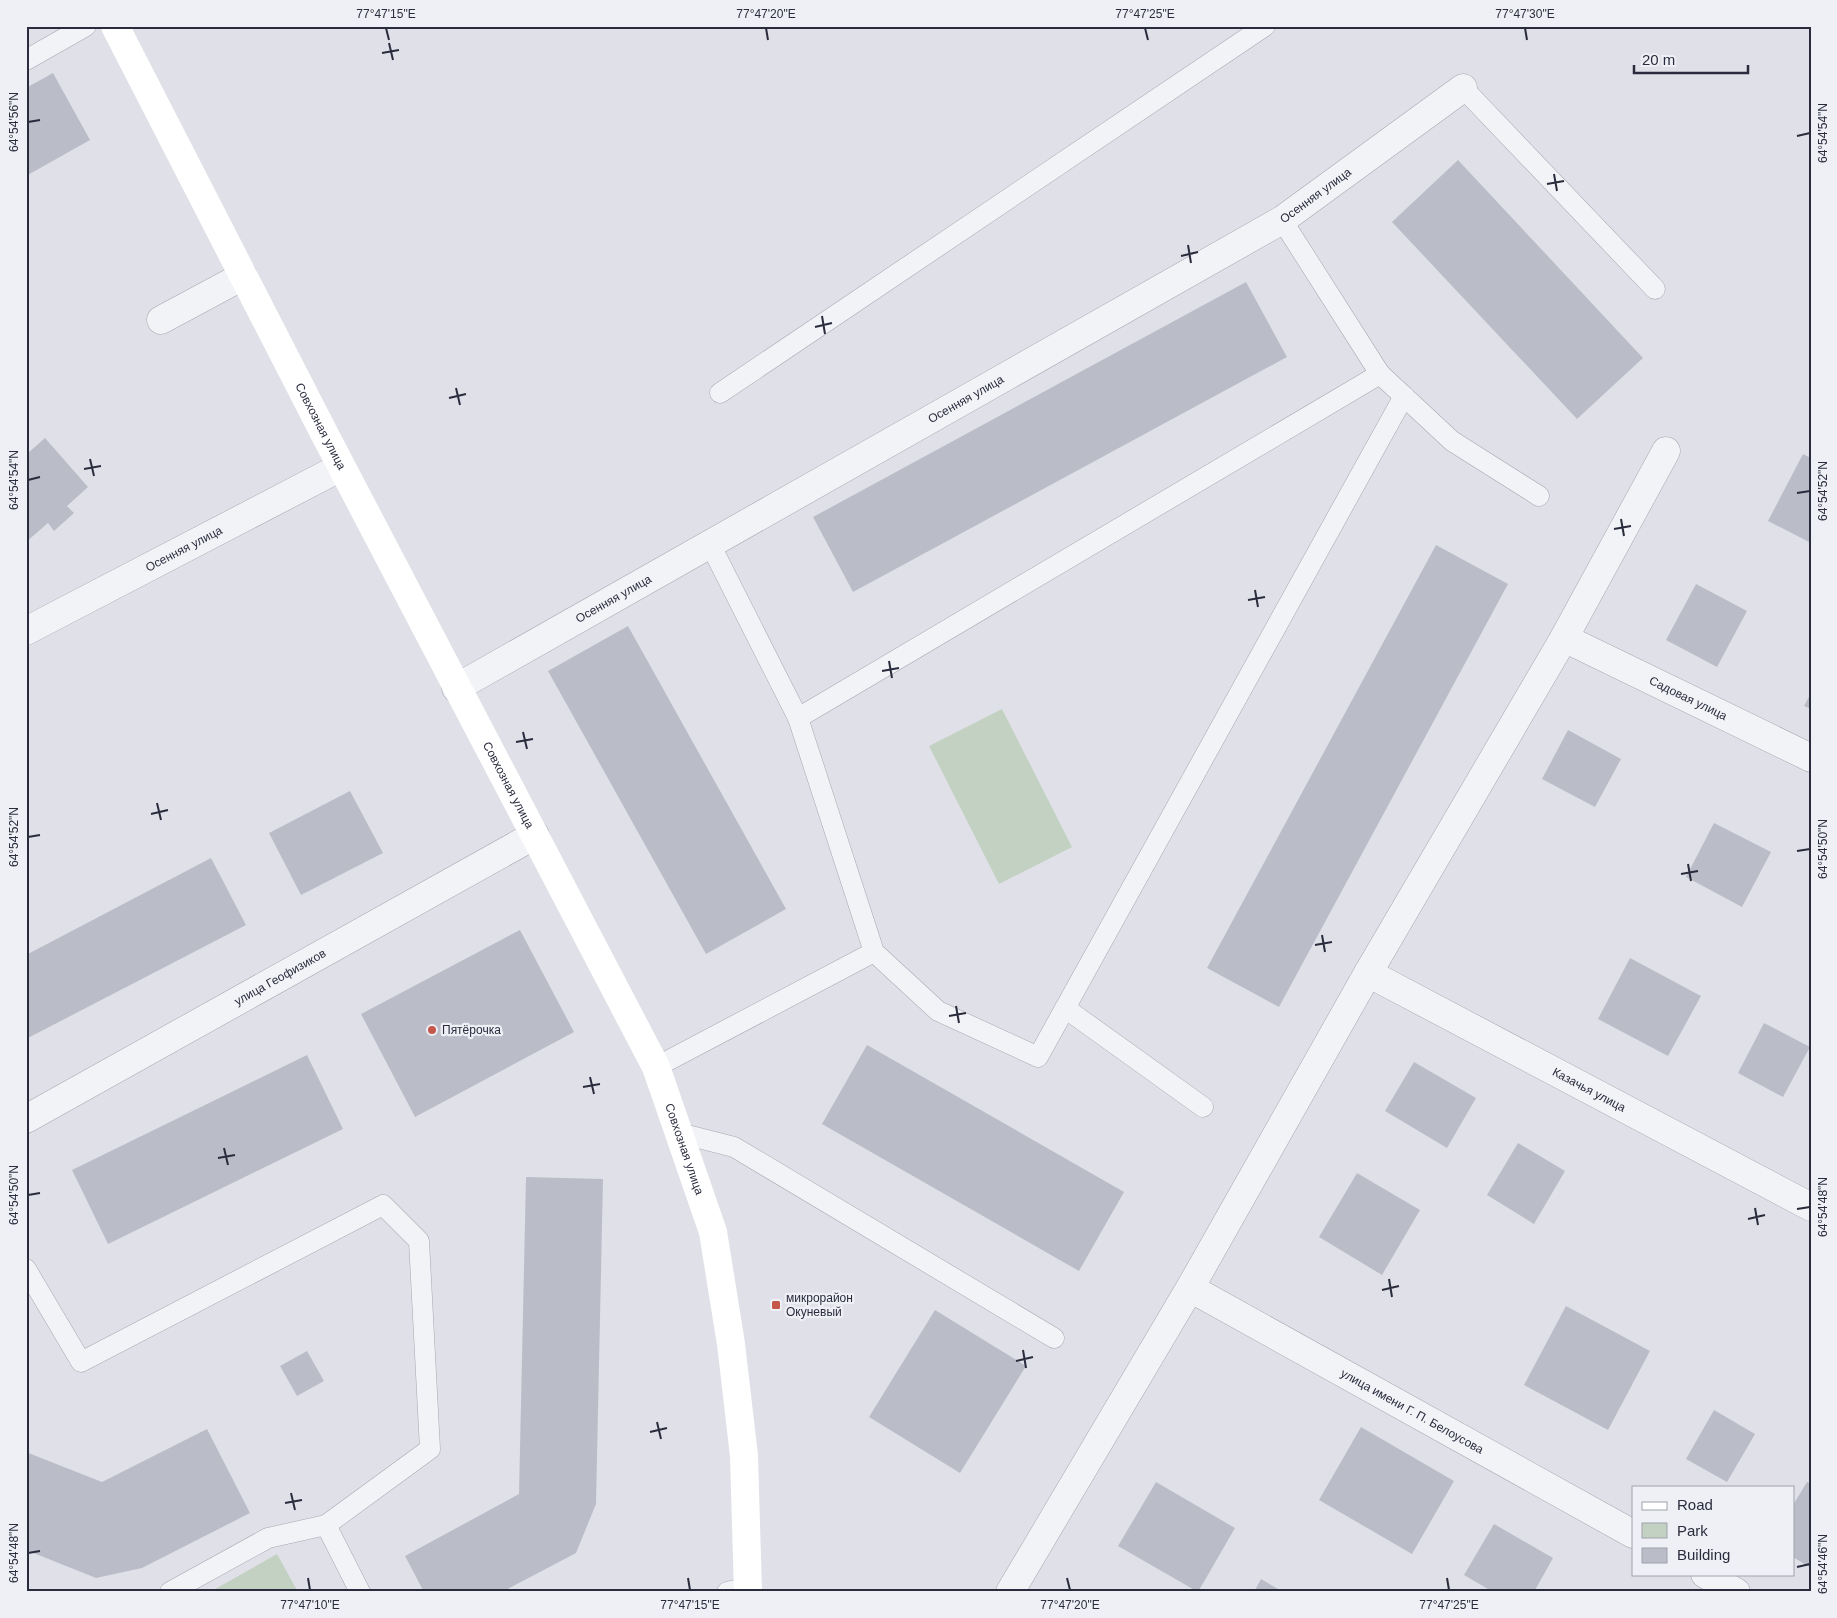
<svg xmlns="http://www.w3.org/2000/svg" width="1837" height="1618" font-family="Helvetica,sans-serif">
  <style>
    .green { fill: #c2d1c1 }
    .building { fill: #babcc7 }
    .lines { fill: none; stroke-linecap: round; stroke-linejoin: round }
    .service-casing { stroke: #a6a7b2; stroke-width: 21 }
    .minor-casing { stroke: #a6a7b2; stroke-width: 29 }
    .tertiary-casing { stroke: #a6a7b2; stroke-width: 29 }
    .service { stroke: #f2f3f6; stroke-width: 20 }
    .minor { stroke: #f2f3f6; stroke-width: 28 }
    .tertiary { stroke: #f2f3f6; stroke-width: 28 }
    .secondary { stroke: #fff; stroke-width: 28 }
    .ticks { fill: none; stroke: #2a2c3e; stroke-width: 2 }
    .poi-dot { fill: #c5574d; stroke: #eff0f5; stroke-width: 2 }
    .labels { text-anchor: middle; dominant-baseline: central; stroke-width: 4.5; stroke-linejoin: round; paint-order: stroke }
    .street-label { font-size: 12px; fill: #2a2c3e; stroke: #eff0f5 }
    .poi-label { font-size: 12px; fill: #2a2c3e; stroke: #eff0f5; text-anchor: start }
    .neatline { fill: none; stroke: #2a2c3e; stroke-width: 2 }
    .ticks-label { font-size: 12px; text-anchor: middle; fill: #2a2c3e }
  </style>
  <rect width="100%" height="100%" fill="#e0e1e8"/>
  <g class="green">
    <path d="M 1002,709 L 1072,847 L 999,884 L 929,746 Z"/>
    <path d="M 277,1554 L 298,1592 L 210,1592 Z"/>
  </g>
  <g class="building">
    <path d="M 53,73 L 90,140 L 26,176 L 26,88 Z"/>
    <path d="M 1458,160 L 1643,358 L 1577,419 L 1392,222 Z"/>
    <path d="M 1246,282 L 1287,357 L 853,592 L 813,517 Z"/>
    <path d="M 45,438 L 88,487 L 67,506 L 74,513 L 54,531 L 48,523 L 26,542 L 26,451 L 28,453 Z"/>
    <path d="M 1803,454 L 1811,458 L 1811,543 L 1768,521 Z"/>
    <path d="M 1436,545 L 1508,584 L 1279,1007 L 1207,968 Z"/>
    <path d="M 1696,584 L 1747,611 L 1717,667 L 1666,640 Z"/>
    <path d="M 628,626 L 786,909 L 706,954 L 548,671 Z"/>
    <path d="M 1811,693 L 1811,709 L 1804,706 Z"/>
    <path d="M 1568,730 L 1621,759 L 1595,807 L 1542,779 Z"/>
    <path d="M 350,791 L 383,853 L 301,895 L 269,833 Z"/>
    <path d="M 1714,823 L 1771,852 L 1742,907 L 1686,877 Z"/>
    <path d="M 211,858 L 246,925 L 26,1039 L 26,955 Z"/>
    <path d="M 520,930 L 574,1032 L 415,1117 L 361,1014 Z"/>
    <path d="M 1630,958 L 1701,996 L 1668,1056 L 1598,1019 Z"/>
    <path d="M 1764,1023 L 1810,1047 L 1783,1097 L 1738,1073 Z"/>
    <path d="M 867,1045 L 1124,1192 L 1079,1271 L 822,1124 Z"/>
    <path d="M 307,1055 L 343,1129 L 108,1244 L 72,1170 Z"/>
    <path d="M 1414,1062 L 1476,1098 L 1447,1148 L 1385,1111 Z"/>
    <path d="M 1518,1143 L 1565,1171 L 1534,1224 L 1487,1195 Z"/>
    <path d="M 1357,1173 L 1420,1210 L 1382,1275 L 1319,1237 Z"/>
    <path d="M 526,1177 L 603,1179 L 596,1504 L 576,1553 L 502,1592 L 424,1592 L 405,1556 L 519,1494 Z"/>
    <path d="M 1566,1306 L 1650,1351 L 1608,1430 L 1524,1385 Z"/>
    <path d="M 935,1310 L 1026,1366 L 960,1473 L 869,1417 Z"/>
    <path d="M 307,1351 L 324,1381 L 297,1396 L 280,1366 Z"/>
    <path d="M 1714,1410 L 1755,1434 L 1727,1482 L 1686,1459 Z"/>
    <path d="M 1361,1427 L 1454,1481 L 1412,1554 L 1319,1500 Z"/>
    <path d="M 207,1429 L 250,1513 L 142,1568 L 96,1578 L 26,1550 L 26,1452 L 102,1482 Z"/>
    <path d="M 1156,1482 L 1235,1528 L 1198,1592 L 1118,1546 Z"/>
    <path d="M 1807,1482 L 1811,1484 L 1811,1568 L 1793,1557 L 1793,1505 Z"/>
    <path d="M 1494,1524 L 1553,1558 L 1534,1592 L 1493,1592 L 1464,1575 Z"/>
    <path d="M 1261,1579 L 1283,1592 L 1254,1592 Z"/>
  </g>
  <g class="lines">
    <defs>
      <g id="service">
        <path d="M 26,60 L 86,26"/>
        <path d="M 1463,88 L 1655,289"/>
        <path d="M 1282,220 L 1380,374"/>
        <path d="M 720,393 L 1265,26"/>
        <path d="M 710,544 L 798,718 L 874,952 L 938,1011 L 1038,1057 L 1404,396"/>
        <path d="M 798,718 L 1380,374 L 1452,441 L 1539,496"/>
        <path d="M 1065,1008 L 1203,1107"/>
        <path d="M 656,1067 L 874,952"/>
        <path d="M 679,1133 L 734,1147 L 1054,1338"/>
        <path d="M 26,1269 L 81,1362 L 383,1205 L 419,1241 L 430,1449 L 326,1525 L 268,1538 L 170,1592"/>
        <path d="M 326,1525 L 360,1592"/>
        <path d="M 727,1592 L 749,1587"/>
      </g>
      <g id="minor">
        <path d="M 161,320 L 243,276"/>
        <path id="s1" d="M 1564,638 L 1811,758"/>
        <path id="s2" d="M 456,688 L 1282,220 L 1463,88"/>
        <path id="s3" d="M 1368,973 L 1811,1207"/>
        <path id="s4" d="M 26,1119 L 535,835"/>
        <path id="s5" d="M 1190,1288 L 1633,1534"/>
        <path d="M 1705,1574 L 1736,1592"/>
        <path d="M 1010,1592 L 1190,1288 L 1368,973 L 1564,638 L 1666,451"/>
      </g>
      <g id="tertiary">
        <path id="s6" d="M 26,631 L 341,467"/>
      </g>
    </defs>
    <use href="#service" class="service-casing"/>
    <use href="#minor" class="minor-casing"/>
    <use href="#tertiary" class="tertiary-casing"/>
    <use href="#service" class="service"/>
    <use href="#minor" class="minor"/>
    <use href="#tertiary" class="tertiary"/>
    <path class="secondary" id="s7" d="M 115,26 L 324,433 L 656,1067 L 713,1232 L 731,1344 L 744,1456 L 748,1592"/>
  </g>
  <path class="ticks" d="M 386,28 L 389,40M 766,28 L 768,40M 1145,28 L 1148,40M 1525,28 L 1527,40M 389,43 L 393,60M 382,53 L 399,50M 28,122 L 40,120M 1797,136 L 1810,133M 1554,174 L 1557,191M 1547,184 L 1564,181M 1188,245 L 1191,263M 1181,256 L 1198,252M 822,316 L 825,334M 815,327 L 832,323M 456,388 L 460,405M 449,398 L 466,394M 90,459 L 94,476M 84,469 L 101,466M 28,480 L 40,477M 1797,493 L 1810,491M 1621,519 L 1624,536M 1614,529 L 1631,526M 1255,590 L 1258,607M 1248,600 L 1265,597M 889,661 L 892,678M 882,671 L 899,668M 523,732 L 527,749M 516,742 L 533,739M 157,803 L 161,820M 151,814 L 168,810M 28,837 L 40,835M 1797,851 L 1810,849M 1688,864 L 1691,881M 1681,874 L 1698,871M 1322,935 L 1325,952M 1315,945 L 1332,942M 956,1006 L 959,1023M 949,1016 L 966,1013M 590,1077 L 594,1094M 583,1087 L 600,1084M 224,1148 L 228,1165M 218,1158 L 235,1155M 28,1195 L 40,1193M 1755,1208 L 1758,1225M 1797,1209 L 1810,1207M 1748,1219 L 1765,1215M 1389,1279 L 1392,1297M 1382,1290 L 1399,1286M 1023,1350 L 1026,1368M 1016,1361 L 1033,1357M 657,1422 L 661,1439M 650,1432 L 667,1428M 291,1493 L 295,1510M 285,1503 L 302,1500M 28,1553 L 40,1551M 1797,1567 L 1810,1564M 308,1578 L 310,1590M 688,1578 L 690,1590M 1067,1578 L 1070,1590M 1447,1578 L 1449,1590"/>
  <g class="poi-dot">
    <circle cx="432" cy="1030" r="5"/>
    <rect x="771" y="1300" width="10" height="10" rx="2.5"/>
  </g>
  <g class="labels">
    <g class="street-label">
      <text stroke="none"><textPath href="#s2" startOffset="991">Осенняя улица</textPath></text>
      <text stroke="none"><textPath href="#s2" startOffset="586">Осенняя улица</textPath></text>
      <text stroke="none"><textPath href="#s7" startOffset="450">Совхозная улица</textPath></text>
      <text stroke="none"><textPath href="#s6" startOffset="178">Осенняя улица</textPath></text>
      <text stroke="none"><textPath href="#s2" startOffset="181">Осенняя улица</textPath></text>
      <text stroke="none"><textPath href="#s1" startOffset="138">Садовая улица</textPath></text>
      <text stroke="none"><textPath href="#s7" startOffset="855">Совхозная улица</textPath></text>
      <text stroke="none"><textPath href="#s4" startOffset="291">улица Геофизиков</textPath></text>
      <text stroke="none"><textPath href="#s3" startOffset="250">Казачья улица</textPath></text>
      <text stroke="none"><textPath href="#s7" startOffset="1260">Совхозная улица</textPath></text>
      <text stroke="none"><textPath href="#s5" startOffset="254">улица имени Г. П. Белоусова</textPath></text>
    </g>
    <g class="poi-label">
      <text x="442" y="1030">Пятёрочка</text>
      <text x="786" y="1298">микрорайон<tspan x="786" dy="14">Окуневый</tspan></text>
    </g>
  </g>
  <rect width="1837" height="1618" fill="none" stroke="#eff0f5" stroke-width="55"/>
  <rect x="1632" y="1486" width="162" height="90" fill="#eff0f5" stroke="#a0a2ac"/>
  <rect x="1642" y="1502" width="25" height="8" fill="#ffffff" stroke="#a0a2ac"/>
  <text x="1677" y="1510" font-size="15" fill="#2a2c3e">Road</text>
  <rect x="1642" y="1523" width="25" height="15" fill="#c2d1c1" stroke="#a0a2ac"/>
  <text x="1677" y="1536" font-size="15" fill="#2a2c3e">Park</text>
  <rect x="1642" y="1548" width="25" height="15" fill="#babcc7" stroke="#a0a2ac"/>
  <text x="1677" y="1560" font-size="15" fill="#2a2c3e">Building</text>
  <path d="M1634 65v8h114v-8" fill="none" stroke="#2a2c3e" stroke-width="2.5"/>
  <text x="1642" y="65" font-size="15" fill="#2a2c3e" stroke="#eff0f5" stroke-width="4" paint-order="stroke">20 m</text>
  <rect x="28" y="28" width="1782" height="1562" class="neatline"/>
  <g class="ticks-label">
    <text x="386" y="18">77°47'15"E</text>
    <text x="766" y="18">77°47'20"E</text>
    <text x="1145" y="18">77°47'25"E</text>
    <text x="1525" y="18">77°47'30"E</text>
    <text transform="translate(14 122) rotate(-90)" y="4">64°54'56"N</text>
    <text transform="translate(1823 133) rotate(-90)" y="4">64°54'54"N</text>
    <text transform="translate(14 480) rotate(-90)" y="4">64°54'54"N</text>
    <text transform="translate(1823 491) rotate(-90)" y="4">64°54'52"N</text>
    <text transform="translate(14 837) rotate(-90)" y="4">64°54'52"N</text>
    <text transform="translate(1823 849) rotate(-90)" y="4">64°54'50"N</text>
    <text transform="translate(14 1195) rotate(-90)" y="4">64°54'50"N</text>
    <text transform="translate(1823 1207) rotate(-90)" y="4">64°54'48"N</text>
    <text transform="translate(14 1553) rotate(-90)" y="4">64°54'48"N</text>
    <text transform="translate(1823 1564) rotate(-90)" y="4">64°54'46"N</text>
    <text x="310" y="1609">77°47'10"E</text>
    <text x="690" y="1609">77°47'15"E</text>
    <text x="1070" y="1609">77°47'20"E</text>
    <text x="1449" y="1609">77°47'25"E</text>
  </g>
</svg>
